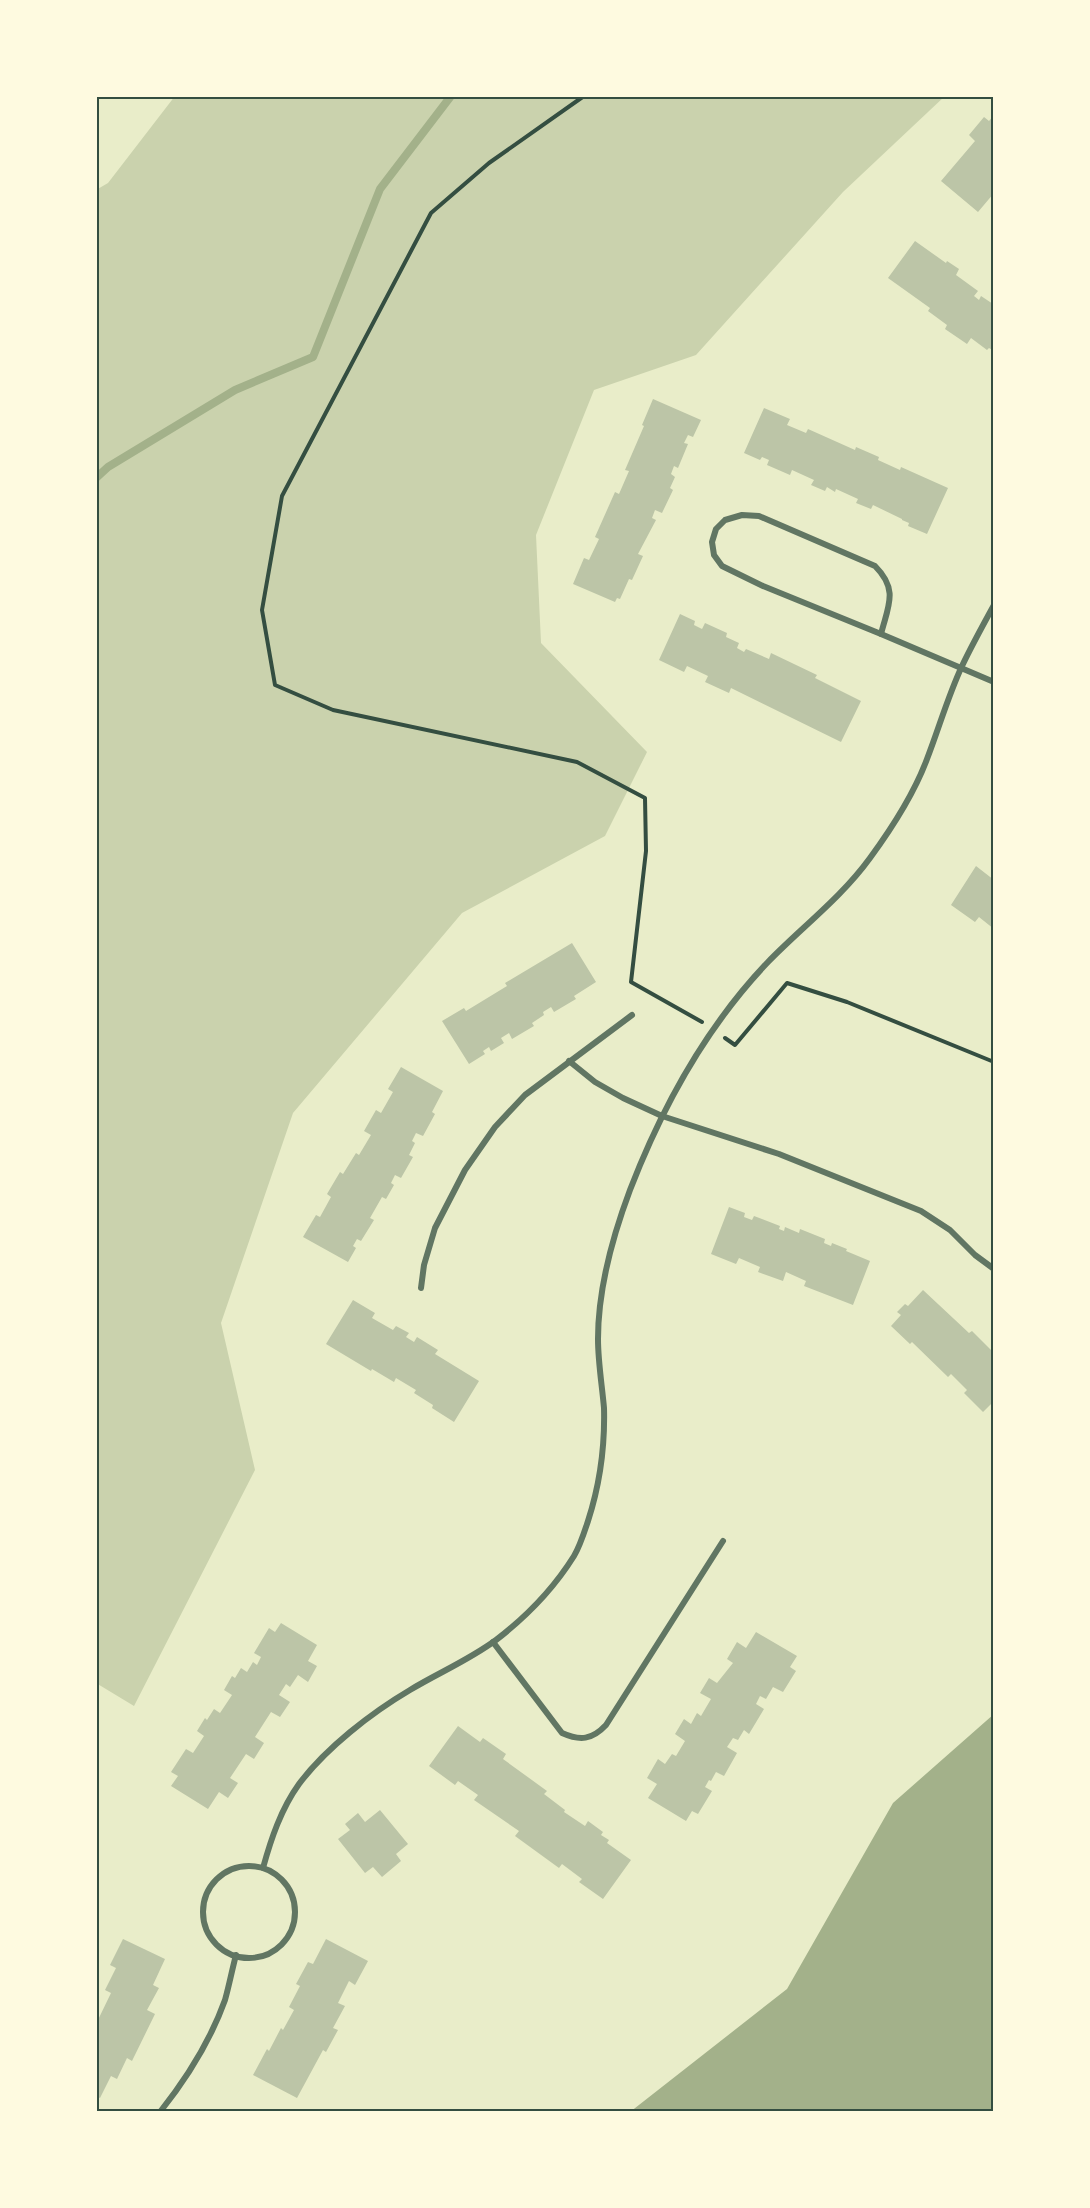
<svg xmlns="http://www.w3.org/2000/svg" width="1090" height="2208" font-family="Signika,sans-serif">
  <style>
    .green { fill: #cad2ad }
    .water { fill: #a3b18a }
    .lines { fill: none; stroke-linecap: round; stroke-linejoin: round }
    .stream { stroke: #a3b18a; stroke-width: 8 }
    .building { fill: #bcc5a7 }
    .path { stroke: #344e41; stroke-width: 4 }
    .minor { stroke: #617663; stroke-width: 6 }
    .neatline { fill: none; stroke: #344e41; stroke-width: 2 }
  </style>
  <rect width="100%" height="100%" fill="#e9edc9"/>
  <path class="green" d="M 175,96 L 945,96 L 843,192 L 696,355 L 594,390 L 536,535 L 541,643 L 647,752 L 605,836 L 462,913 L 293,1113 L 221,1323 L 255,1470 L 134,1706 L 96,1683 L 96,190 L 108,183 Z"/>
  <path class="water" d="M 994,1714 L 994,2112 L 630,2112 L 787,1989 L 893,1803 Z"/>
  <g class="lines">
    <path class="stream" d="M 96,478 L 108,467 L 235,390 L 313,357 L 380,189 L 451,96"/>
  </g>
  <g class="building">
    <path d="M 994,115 L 994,193 L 978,212 L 941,181 L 975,141 L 969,135 L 984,117 L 989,121 Z"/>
    <path d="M 915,241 L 946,263 L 947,261 L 959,269 L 956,275 L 978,291 L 974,296 L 979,300 L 981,296 L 993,304 L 994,302 L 994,351 L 989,348 L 987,350 L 971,338 L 967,344 L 945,329 L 947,325 L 928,311 L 930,308 L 888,278 Z"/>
    <path d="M 653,399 L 701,420 L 693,437 L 688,435 L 684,443 L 688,444 L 678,468 L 674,466 L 671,474 L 675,477 L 670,488 L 673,490 L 662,513 L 655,510 L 652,518 L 656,520 L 638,554 L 643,556 L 632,580 L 629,579 L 620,599 L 617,598 L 615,602 L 573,584 L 584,558 L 589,560 L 599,539 L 595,537 L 615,492 L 619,494 L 629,471 L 625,470 L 644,426 L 642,425 Z"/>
    <path d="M 764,408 L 790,419 L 787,425 L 806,433 L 808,429 L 855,450 L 856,447 L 879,457 L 878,460 L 900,470 L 901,467 L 948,488 L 927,534 L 908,526 L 909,523 L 902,520 L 902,519 L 873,505 L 871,509 L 856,503 L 858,499 L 836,489 L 835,492 L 827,487 L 825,491 L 811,485 L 814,480 L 792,470 L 790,475 L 767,465 L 769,460 L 762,457 L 760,460 L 744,453 Z"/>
    <path d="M 680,614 L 695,621 L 694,625 L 702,629 L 705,623 L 727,633 L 726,637 L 739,643 L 737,648 L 744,652 L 746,649 L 769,659 L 771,653 L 817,675 L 815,678 L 861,701 L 841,742 L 731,688 L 729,693 L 705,682 L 708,676 L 687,666 L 684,672 L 659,660 Z"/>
    <path d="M 976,866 L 994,880 L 994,929 L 979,917 L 975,922 L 951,905 Z"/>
    <path d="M 572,943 L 596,982 L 574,996 L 576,999 L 554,1012 L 551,1007 L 543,1012 L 544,1015 L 532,1023 L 534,1026 L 512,1039 L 509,1033 L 501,1038 L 504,1043 L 491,1051 L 489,1047 L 483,1051 L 485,1054 L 469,1064 L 442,1021 L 464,1008 L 466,1011 L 507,986 L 505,983 Z"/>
    <path d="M 401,1067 L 443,1091 L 432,1112 L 435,1114 L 423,1136 L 416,1133 L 412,1141 L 415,1143 L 409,1155 L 413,1157 L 401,1178 L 395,1175 L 391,1183 L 394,1185 L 386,1199 L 382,1197 L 370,1218 L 374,1220 L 361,1241 L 357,1239 L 353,1246 L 356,1248 L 348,1262 L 303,1237 L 316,1215 L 320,1217 L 331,1197 L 327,1194 L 340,1172 L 343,1174 L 356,1153 L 359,1155 L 371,1135 L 364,1131 L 376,1110 L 381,1113 L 393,1092 L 388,1089 Z"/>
    <path d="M 729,1207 L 745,1213 L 744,1217 L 752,1220 L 754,1216 L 780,1226 L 779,1229 L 784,1231 L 785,1227 L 799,1233 L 800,1229 L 825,1239 L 824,1243 L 831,1246 L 832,1243 L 847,1249 L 846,1251 L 870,1261 L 853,1305 L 804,1286 L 806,1281 L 786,1272 L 783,1281 L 758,1272 L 760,1267 L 739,1258 L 736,1264 L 711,1254 Z"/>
    <path d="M 923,1290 L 969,1333 L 972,1331 L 994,1353 L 994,1401 L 983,1412 L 964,1393 L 967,1390 L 951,1374 L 948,1377 L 912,1342 L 910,1344 L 891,1326 L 901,1315 L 897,1312 L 905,1304 L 908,1306 Z"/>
    <path d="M 353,1300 L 375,1313 L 372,1318 L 393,1330 L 396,1326 L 409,1333 L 406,1337 L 414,1342 L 417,1337 L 438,1350 L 435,1354 L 479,1381 L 454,1422 L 432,1408 L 433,1405 L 414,1393 L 416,1390 L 396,1378 L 394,1382 L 372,1369 L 371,1371 L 326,1344 Z"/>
    <path d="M 281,1623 L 317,1645 L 308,1661 L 317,1666 L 308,1682 L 298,1675 L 290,1687 L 286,1684 L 279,1695 L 290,1702 L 280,1717 L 271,1712 L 255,1737 L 264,1743 L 254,1759 L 246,1754 L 230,1778 L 238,1783 L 228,1798 L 219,1792 L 208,1809 L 171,1786 L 178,1776 L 171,1772 L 186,1749 L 193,1753 L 204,1736 L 197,1731 L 205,1718 L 207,1720 L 214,1709 L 220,1713 L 232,1695 L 224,1690 L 232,1676 L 235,1678 L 241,1668 L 247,1672 L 253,1662 L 257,1665 L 261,1657 L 254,1653 L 269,1628 L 275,1632 Z"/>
    <path d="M 756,1632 L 797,1656 L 790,1667 L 796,1671 L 783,1692 L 773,1687 L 766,1699 L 760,1696 L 756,1704 L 764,1709 L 749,1734 L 744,1730 L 738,1740 L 733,1738 L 727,1747 L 737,1753 L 724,1776 L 716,1772 L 711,1781 L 709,1780 L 705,1787 L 712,1791 L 698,1814 L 692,1811 L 686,1821 L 648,1798 L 657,1784 L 647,1778 L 658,1759 L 665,1764 L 672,1754 L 676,1756 L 685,1741 L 675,1734 L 684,1719 L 691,1724 L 697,1713 L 701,1716 L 711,1699 L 700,1693 L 709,1678 L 717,1683 L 733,1663 L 727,1659 L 737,1642 L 746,1648 Z"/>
    <path d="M 458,1726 L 480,1742 L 483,1738 L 506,1754 L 503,1759 L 547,1791 L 544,1794 L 565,1810 L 564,1812 L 585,1826 L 588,1821 L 603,1832 L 601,1835 L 609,1840 L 607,1843 L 631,1860 L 603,1899 L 579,1882 L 582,1879 L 562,1864 L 559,1868 L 515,1836 L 519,1831 L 474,1800 L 478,1795 L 458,1781 L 455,1785 L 429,1766 Z"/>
    <path d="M 380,1810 L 408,1844 L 396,1854 L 401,1861 L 382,1877 L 373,1867 L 365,1873 L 338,1839 L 350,1830 L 345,1824 L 358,1813 L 365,1822 Z"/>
    <path d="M 123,1939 L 165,1959 L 153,1985 L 159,1988 L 147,2010 L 155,2014 L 132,2061 L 127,2058 L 117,2079 L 111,2076 L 100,2098 L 96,2096 L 96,2024 L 111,1993 L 105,1990 L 116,1968 L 110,1965 Z"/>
    <path d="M 326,1939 L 368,1961 L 355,1985 L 349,1981 L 338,2003 L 345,2006 L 333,2028 L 338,2030 L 326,2052 L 323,2050 L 297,2098 L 253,2075 L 267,2049 L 269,2051 L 281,2028 L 283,2030 L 294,2010 L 289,2007 L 300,1986 L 296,1984 L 308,1962 L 313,1964 Z"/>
  </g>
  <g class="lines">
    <g class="path">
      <path d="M 584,96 L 489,163 L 431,213 L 282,496 L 262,610 L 275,685 L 333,710 L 577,762 L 645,798 L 646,851 L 631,982 L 702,1022"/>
      <path d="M 725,1038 L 735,1045 L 787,983 L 847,1002 L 994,1062"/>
    </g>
    <g class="minor">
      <path d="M 742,515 L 759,516 L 875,566 C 899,590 888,606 881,634 L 763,586 L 722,566 L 714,555 L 712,542 L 716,529 L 725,520 Z"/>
      <path d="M 881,634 L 994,682"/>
      <path d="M 569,1061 L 595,1082 L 623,1098 L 662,1116 L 779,1154 L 921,1211 L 950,1230 L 975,1255 L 994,1269"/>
      <path d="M 421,1288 L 424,1265 L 435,1228 L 465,1170 L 495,1127 L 525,1095 L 632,1015"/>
      <path d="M 493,1642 L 562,1733 C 580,1741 592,1740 606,1725 L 723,1541"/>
      <circle cx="249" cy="1912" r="46"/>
      <path d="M 263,1868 C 271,1839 281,1809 299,1784 C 326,1748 371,1713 410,1690 C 438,1673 469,1660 496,1640 C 526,1617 554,1588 574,1556 C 580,1546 584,1533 588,1521 C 600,1484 605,1446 604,1408 C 602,1385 598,1362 598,1339 C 598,1288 612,1238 630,1190 C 662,1107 706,1027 768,962 C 802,927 841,898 870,858 C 892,828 914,794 927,759 C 939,728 948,696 962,666 C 972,645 983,625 994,605"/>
      <path d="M 160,2112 C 187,2078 210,2042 225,2000 C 229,1986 232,1970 236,1955"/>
    </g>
  </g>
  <rect width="1090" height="2208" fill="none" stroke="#fefae0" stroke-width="195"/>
  <rect x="98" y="98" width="894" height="2012" class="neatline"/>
</svg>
